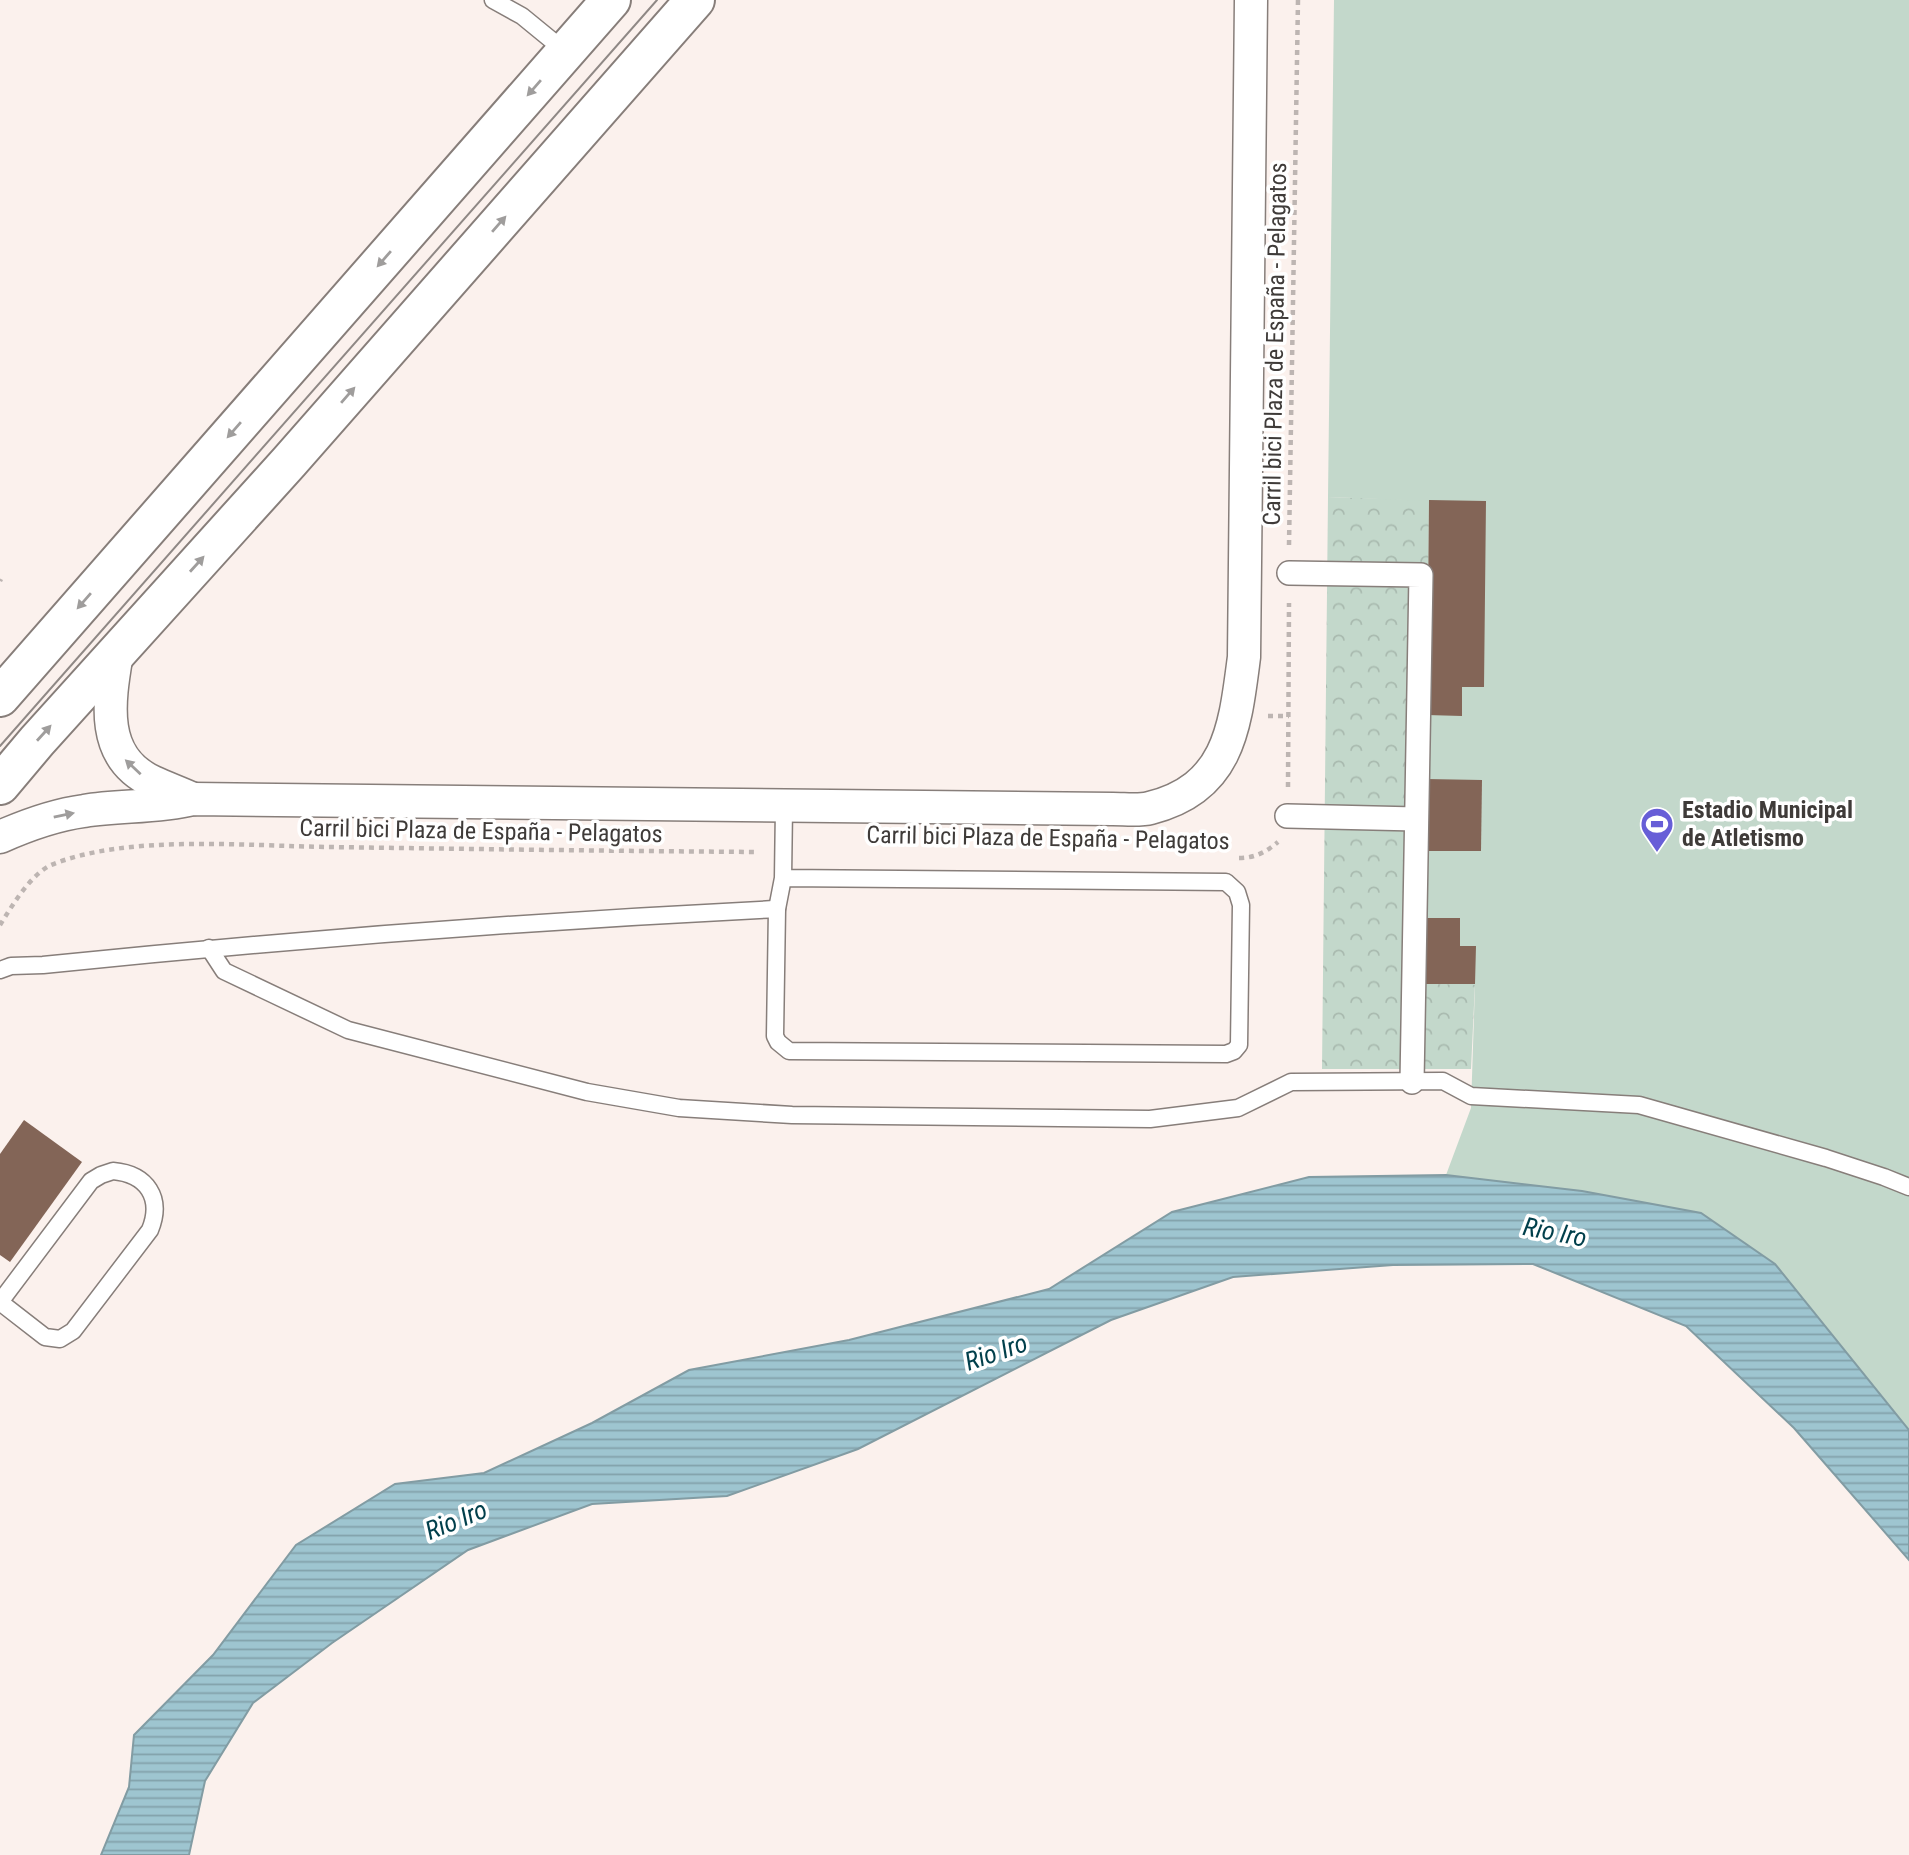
<svg xmlns="http://www.w3.org/2000/svg" width="1909" height="1855" font-family="'Roboto Condensed',sans-serif">
  <style>
    .park { fill: url(#park-crowns) }
    .pitch { fill: #c3d8cb }
    .water { fill: url(#water-rules); stroke: #829ca3; stroke-width: 2 }
    .building { fill: #836557 }
    .lines { fill: none; stroke-linecap: round; stroke-linejoin: round }
    .service-casing { stroke: #877e7a; stroke-width: 19 }
    .pedestrian-casing { stroke: #877e7a; stroke-width: 26 }
    .minor-casing { stroke: #877e7a; stroke-width: 35 }
    .secondary-casing { stroke: #877e7a; stroke-width: 42 }
    .path { stroke: #bdb5b2; stroke-width: 4.5; stroke-dasharray: 5 5; stroke-linecap: butt }
    .service { stroke: #fff; stroke-width: 16 }
    .pedestrian { stroke: #fff; stroke-width: 23 }
    .minor { stroke: #fff; stroke-width: 32 }
    .secondary { stroke: #fff; stroke-width: 38 }
    .tram { stroke: #8f8885; stroke-width: 2 }
    .oneway { fill: #9f9d9c }
    .labels { text-anchor: middle; dominant-baseline: central; stroke-width: 7; stroke-linejoin: round; paint-order: stroke }
    .street-label { font-size: 24px; fill: #3f3b39; stroke: #fff }
    .poi-label { font-size: 24px; font-weight: bold; fill: #3f3b39; stroke: #fff; text-anchor: start }
    .water-label { font-size: 26px; font-style: italic; fill: #013f4b; stroke: #fff }
  </style>
  <defs>
    <pattern id="park-crowns" width="20" height="18" patternUnits="userSpaceOnUse" patternTransform="scale(1.75)"><rect width="20" height="18" fill="#c3d8cb"/><path d="M2 6a3 3 0 1 1 6 0M12 15a3 3 0 1 1 6 0" fill="none" stroke="#a9baaf"/></pattern>
    <pattern id="water-rules" width="6" height="5" patternUnits="userSpaceOnUse" patternTransform="scale(1.75)"><rect width="6" height="5" fill="#9ec5d0"/><path d="M0 2.5h6" fill="none" stroke="#82a1aa"/></pattern>
  </defs>
  <rect width="100%" height="100%" fill="#fbf1ed"/>
  <path class="park" d="M 1328,497 L 1429,500 L 1426,984 L 1475,984 L 1471,1069 L 1322,1069 Z"/>
  <path class="pitch" d="M 1334,0 L 1909,0 L 1909,1430 L 1775,1264 L 1582,1191 L 1446,1175 L 1471,1108 L 1475,985 L 1425,984 L 1429,501 L 1328,497 Z"/>
  <path class="water" d="M 1446,1175 L 1582,1191 L 1701,1213 L 1775,1264 L 1909,1430 L 1909,1560 L 1794,1428 L 1686,1326 L 1533,1264 L 1393,1265 L 1233,1277 L 1111,1320 L 858,1449 L 727,1496 L 592,1504 L 468,1550 L 332,1643 L 253,1703 L 205,1781 L 189,1855 L 101,1855 L 129,1787 L 134,1735 L 213,1655 L 296,1545 L 395,1484 L 484,1473 L 592,1423 L 689,1370 L 849,1340 L 1049,1289 L 1172,1212 L 1309,1177 Z"/>
  <g class="building">
    <path d="M 1429,500 L 1486,501 L 1484,687 L 1462,687 L 1462,716 L 1427,715 Z"/>
    <path d="M 1426,779 L 1482,780 L 1481,851 L 1426,851 Z"/>
    <path d="M 1425,918 L 1460,918 L 1460,946 L 1476,946 L 1475,984 L 1425,984 Z"/>
    <path d="M 24,1120 L 82,1162 L 10,1262 L 0,1255 L 0,1154 Z"/>
  </g>
  <g class="lines">
    <defs>
      <g id="service">
        <path d="M 493,0 L 522,16 L 566,52"/>
        <path d="M 783,878 L 1226,882 L 1237,892 L 1241,905 L 1239,1045 L 1234,1051 L 1226,1054 L 789,1051 L 778,1042 L 775,1036 L 777,909 L 783,878 L 784,807"/>
        <path d="M 209,948 L 224,971 L 348,1030 L 587,1092 L 679,1108 L 792,1115 L 1150,1119 L 1238,1108 L 1291,1082 L 1443,1081 L 1471,1096 L 1639,1105 L 1826,1158 L 1884,1177 L 1909,1187"/>
        <path d="M 0,970 L 11,966 L 43,965 C 287,940 532,921 777,909"/>
        <path d="M 113,1171 C 147,1174 163,1198 150,1230 L 73,1331 L 60,1339 L 45,1337 L 0,1302 L 91,1181 L 101,1175 Z"/>
      </g>
      <g id="pedestrian">
        <path d="M 1289,573 L 1421,575 L 1412,1082"/>
        <path d="M 1287,816 L 1416,819"/>
      </g>
      <g id="minor">
        <path d="M 117,653 C 109,701 99,757 153,782 C 166,788 180,793 193,799"/>
        <path d="M 0,837 C 27,825 54,815 84,811 C 120,805 157,808 193,799 L 1113,809 C 1125,809 1139,811 1150,808 C 1230,788 1235,726 1244,657 L 1251,0"/>
      </g>
      <g id="secondary">
        <path d="M 0,697 L 611,0"/>
        <path d="M 0,785 L 37,741 L 289,462 L 695,0"/>
      </g>
    </defs>
    <use href="#service" class="service-casing"/>
    <use href="#pedestrian" class="pedestrian-casing"/>
    <use href="#minor" class="minor-casing"/>
    <use href="#secondary" class="secondary-casing"/>
    <g class="path">
      <path d="M 1289,545 L 1298,0"/>
      <path d="M 0,581 L 1,579"/>
      <path d="M 1268,716 L 1289,716"/>
      <path d="M 1288,787 L 1289,603"/>
      <path d="M 1239,858 C 1255,858 1266,852 1278,842"/>
      <path d="M 0,925 C 12,906 30,875 51,865 C 126,834 247,846 329,847 C 472,849 615,851 758,852"/>
    </g>
    <use href="#service" class="service"/>
    <use href="#pedestrian" class="pedestrian"/>
    <use href="#minor" class="minor"/>
    <use href="#secondary" class="secondary"/>
    <path class="tram" d="M 0,746 L 657,0"/>
  </g>
  <defs><path id="oneway-solid" d="M-6-.8H1V-3.2L6.5 0L1 3.2V.8H-6Z" transform="scale(1.75)"/></defs>
  <g class="oneway">
    <use href="#oneway-solid" transform="translate(534 88) rotate(131)"/>
    <use href="#oneway-solid" transform="translate(499 224) rotate(-49)"/>
    <use href="#oneway-solid" transform="translate(384 259) rotate(131)"/>
    <use href="#oneway-solid" transform="translate(348 395) rotate(-49)"/>
    <use href="#oneway-solid" transform="translate(234 430) rotate(131)"/>
    <use href="#oneway-solid" transform="translate(197 564) rotate(-48)"/>
    <use href="#oneway-solid" transform="translate(84 601) rotate(131)"/>
    <use href="#oneway-solid" transform="translate(44 733) rotate(-48)"/>
    <use href="#oneway-solid" transform="translate(133 767) rotate(-137)"/>
    <use href="#oneway-solid" transform="translate(64 815) rotate(-12)"/>
  </g>
  <defs>
    <symbol id="stadium-pin" viewBox="-11 -11 22 30"><path d="M0 17L-7.5 6A9.5 9.5 0 1 1 7.5 6Z" fill="#675ed7" stroke="#fff"/><path d="M0-5a6.5 5 0 1 0 0 10a6.5 5 0 1 0 0-10ZM-3.5-1.8h7v3.6h-7Z" fill="#fff"/></symbol>
  </defs>
  <g fill-rule="evenodd">
    <use href="#stadium-pin" x="1638" y="805" width="38" height="52"/>
  </g>
  <g class="labels">
    <g class="street-label">
      <text transform="translate(1275 344) rotate(-89)">Carril bici Plaza de España - Pelagatos</text>
      <text transform="translate(481 831) rotate(1)">Carril bici Plaza de España - Pelagatos</text>
      <text transform="translate(1048 838) rotate(1)">Carril bici Plaza de España - Pelagatos</text>
    </g>
    <g class="poi-label">
      <text x="1682" y="810">Estadio Municipal<tspan x="1682" dy="28">de Atletismo</tspan></text>
    </g>
    <g class="water-label">
      <text transform="translate(1555 1232) rotate(11)">Rio Iro</text>
      <text transform="translate(996 1352) rotate(-19)">Rio Iro</text>
      <text transform="translate(456 1520) rotate(-22)">Rio Iro</text>
    </g>
  </g>
</svg>
